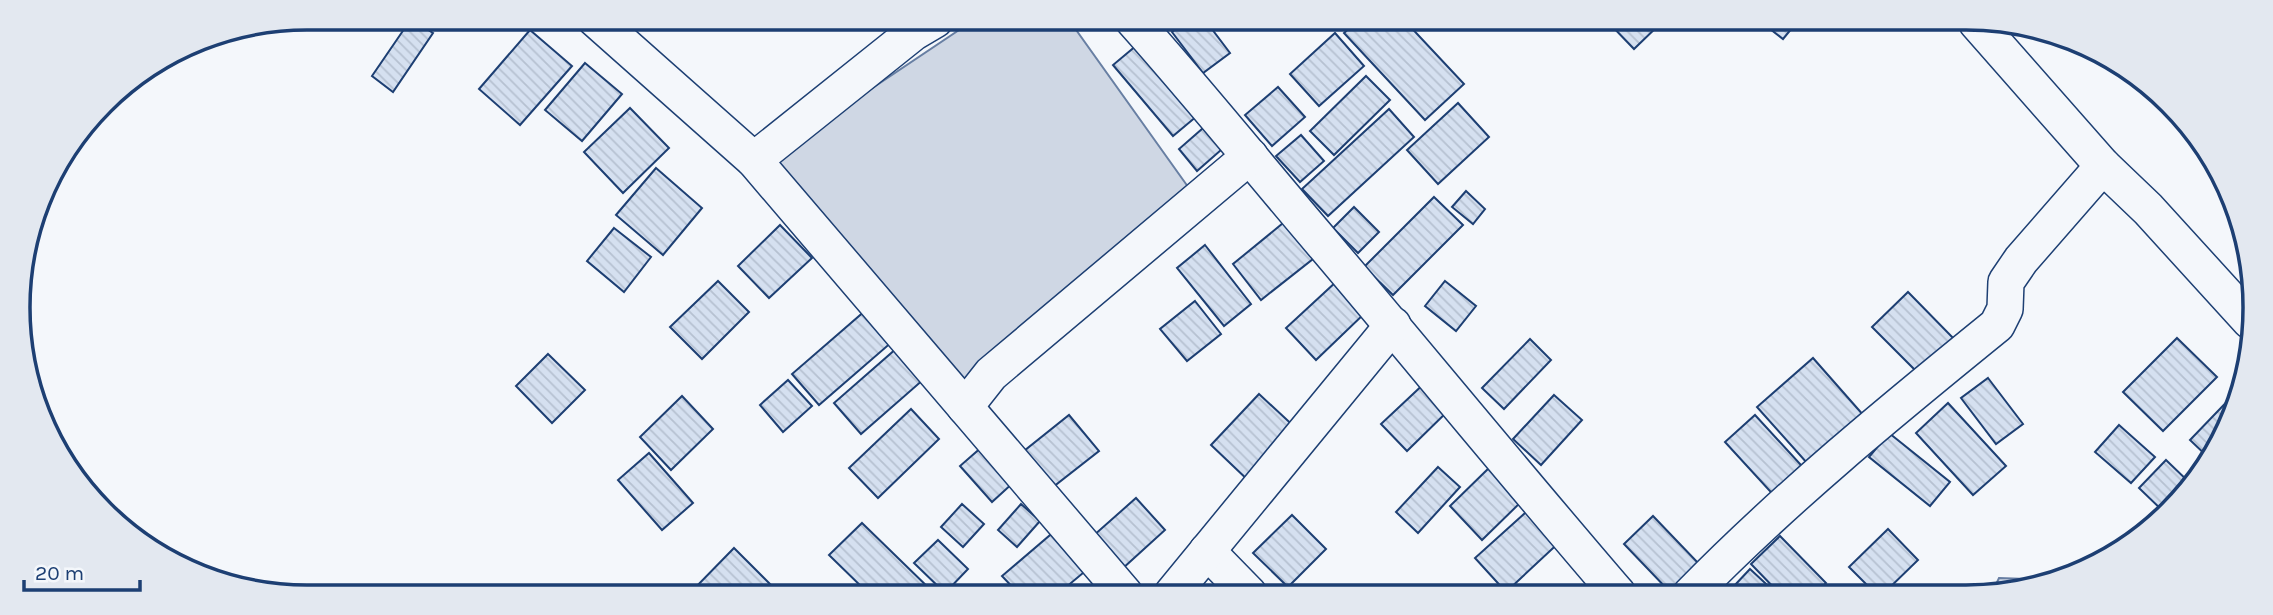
<svg xmlns="http://www.w3.org/2000/svg" width="2273" height="615" font-family="Karla,sans-serif">
  <style>
    .water { fill: #cfd7e4; stroke: #687fa3; stroke-width: 2 }
    .building { fill: url(#building-back-hatch); stroke: #1d3f73; stroke-width: 2 }
    .lines { fill: none; stroke-linecap: round; stroke-linejoin: round }
    .street-casing { stroke: #1d3f73; stroke-width: 38 }
    .street { stroke: #f4f7fb; stroke-width: 35 }
    .rim { fill: none; stroke: #1d3f73; stroke-width: 3.5 }
  </style>
  <defs>
    <pattern id="building-back-hatch" width="6" height="6" patternUnits="userSpaceOnUse" patternTransform="scale(1.75)"><rect width="6" height="6" fill="#d5e0f0"/><path d="M-1 5l2 2M0 0l6 6M5-1l2 2" fill="none" stroke="#b6c1d1"/></pattern>
  </defs>
  <rect width="100%" height="100%" fill="#f4f7fb"/>
  <g class="water">
    <path d="M 974,20 L 1069,20 L 1196,198 L 960,401 L 769,174 L 783,148 Z"/>
    <path d="M 1999,578 L 2054,580 L 2003,595 L 1991,595 Z"/>
  </g>
  <g class="building">
    <path d="M 308,18 L 316,18 L 309,28 L 296,20 Z"/>
    <path d="M 411,19 L 433,33 L 393,92 L 372,76 Z"/>
    <path d="M 1188,20 L 1205,20 L 1230,53 L 1203,73 L 1172,32 Z"/>
    <path d="M 1357,21 L 1405,21 L 1464,84 L 1425,120 L 1344,33 Z"/>
    <path d="M 1608,22 L 1662,22 L 1634,49 Z"/>
    <path d="M 1761,22 L 1797,22 L 1783,39 Z"/>
    <path d="M 530,30 L 572,66 L 520,125 L 479,89 Z"/>
    <path d="M 1335,33 L 1364,66 L 1319,106 L 1290,74 Z"/>
    <path d="M 1143,40 L 1203,111 L 1173,136 L 1113,65 Z"/>
    <path d="M 585,63 L 622,94 L 582,141 L 545,110 Z"/>
    <path d="M 1366,76 L 1390,100 L 1334,155 L 1310,131 Z"/>
    <path d="M 1278,87 L 1305,117 L 1272,146 L 1245,115 Z"/>
    <path d="M 1458,103 L 1489,137 L 1438,184 L 1407,150 Z"/>
    <path d="M 630,108 L 669,148 L 623,193 L 584,152 Z"/>
    <path d="M 1389,109 L 1414,137 L 1328,216 L 1302,189 Z"/>
    <path d="M 1210,122 L 1229,143 L 1197,171 L 1179,149 Z"/>
    <path d="M 1301,135 L 1324,161 L 1300,182 L 1276,156 Z"/>
    <path d="M 656,168 L 702,208 L 663,255 L 616,215 Z"/>
    <path d="M 1466,191 L 1485,209 L 1473,224 L 1452,207 Z"/>
    <path d="M 1434,197 L 1463,225 L 1393,295 L 1364,267 Z"/>
    <path d="M 1354,207 L 1379,232 L 1358,253 L 1333,228 Z"/>
    <path d="M 1288,219 L 1318,255 L 1261,300 L 1233,264 Z"/>
    <path d="M 780,225 L 812,258 L 769,298 L 738,266 Z"/>
    <path d="M 614,228 L 651,257 L 624,292 L 587,261 Z"/>
    <path d="M 1205,245 L 1251,304 L 1224,326 L 1177,268 Z"/>
    <path d="M 718,281 L 749,312 L 702,359 L 670,327 Z"/>
    <path d="M 1337,281 L 1366,312 L 1316,360 L 1286,328 Z"/>
    <path d="M 1445,281 L 1476,306 L 1456,331 L 1425,306 Z"/>
    <path d="M 1908,292 L 1957,342 L 1921,376 L 1872,327 Z"/>
    <path d="M 1195,301 L 1221,334 L 1187,361 L 1160,329 Z"/>
    <path d="M 866,310 L 893,341 L 819,405 L 792,374 Z"/>
    <path d="M 2177,338 L 2217,377 L 2163,431 L 2123,392 Z"/>
    <path d="M 1530,339 L 1551,360 L 1504,409 L 1482,388 Z"/>
    <path d="M 897,348 L 924,379 L 861,434 L 834,403 Z"/>
    <path d="M 548,354 L 585,390 L 552,423 L 516,386 Z"/>
    <path d="M 1813,358 L 1872,425 L 1816,473 L 1757,407 Z"/>
    <path d="M 1988,378 L 2023,424 L 1996,444 L 1961,398 Z"/>
    <path d="M 788,380 L 812,406 L 783,432 L 760,405 Z"/>
    <path d="M 1428,380 L 1453,406 L 1407,451 L 1381,424 Z"/>
    <path d="M 2242,386 L 2217,452 L 2211,460 L 2190,440 Z"/>
    <path d="M 1259,394 L 1299,431 L 1251,483 L 1211,445 Z"/>
    <path d="M 1554,395 L 1582,420 L 1541,465 L 1513,439 Z"/>
    <path d="M 682,396 L 713,429 L 671,470 L 640,437 Z"/>
    <path d="M 1948,403 L 2006,466 L 1973,495 L 1916,433 Z"/>
    <path d="M 911,409 L 939,439 L 878,498 L 849,468 Z"/>
    <path d="M 1069,415 L 1099,451 L 1053,487 L 1024,451 Z"/>
    <path d="M 1755,415 L 1811,476 L 1781,503 L 1725,442 Z"/>
    <path d="M 2119,425 L 2155,457 L 2131,483 L 2095,452 Z"/>
    <path d="M 1889,433 L 1950,482 L 1930,506 L 1869,457 Z"/>
    <path d="M 983,446 L 1014,482 L 992,502 L 960,466 Z"/>
    <path d="M 649,453 L 693,503 L 662,530 L 618,480 Z"/>
    <path d="M 2166,460 L 2191,484 L 2166,514 L 2139,488 Z"/>
    <path d="M 1491,466 L 1524,499 L 1482,540 L 1450,506 Z"/>
    <path d="M 1438,467 L 1460,487 L 1418,533 L 1396,512 Z"/>
    <path d="M 1136,498 L 1165,530 L 1122,569 L 1093,536 Z"/>
    <path d="M 962,504 L 984,524 L 963,547 L 941,527 Z"/>
    <path d="M 1021,504 L 1040,521 L 1017,547 L 998,530 Z"/>
    <path d="M 1535,504 L 1565,537 L 1506,592 L 1475,558 Z"/>
    <path d="M 1292,515 L 1326,549 L 1288,587 L 1253,553 Z"/>
    <path d="M 1653,516 L 1700,565 L 1671,593 L 1624,544 Z"/>
    <path d="M 862,523 L 934,593 L 868,593 L 829,555 Z"/>
    <path d="M 1888,529 L 1918,560 L 1882,595 L 1877,595 L 1849,567 Z"/>
    <path d="M 1056,530 L 1089,568 L 1059,593 L 1018,593 L 1002,576 Z"/>
    <path d="M 1780,536 L 1826,583 L 1814,595 L 1781,595 L 1751,564 Z"/>
    <path d="M 938,540 L 968,569 L 945,593 L 914,563 Z"/>
    <path d="M 734,548 L 772,586 L 765,593 L 690,593 Z"/>
    <path d="M 1750,569 L 1778,595 L 1744,595 L 1734,586 Z"/>
  </g>
  <g class="lines">
    <defs>
      <g id="street">
        <path d="M 594,18 L 754,160 L 1125,594"/>
        <path d="M 1133,20 C 1199,94 1261,171 1325,246 C 1423,362 1519,479 1618,594"/>
        <path d="M 1977,23 L 2103,166 L 2148,209 L 2250,321"/>
        <path d="M 754,160 L 913,33 L 935,20"/>
        <path d="M 965,407 L 991,374 L 1250,156"/>
        <path d="M 1207,551 L 1249,594"/>
        <path d="M 1172,594 L 1393,325"/>
        <path d="M 1690,595 C 1786,497 1891,411 1997,325 L 2005,309 L 2006,282 L 2021,260 L 2103,166"/>
      </g>
    </defs>
    <use href="#street" class="street-casing"/>
    <use href="#street" class="street"/>
  </g>
  <path d="M0 0H2273V615H0ZM307 30H1966A277 277 0 0 1 2243 307V308A277 277 0 0 1 1966 585H307A277 277 0 0 1 30 308V307A277 277 0 0 1 307 30Z" fill="#e3e8f0" fill-rule="evenodd"/>
  <path class="rim" d="M307 30H1966A277 277 0 0 1 2243 307V308A277 277 0 0 1 1966 585H307A277 277 0 0 1 30 308V307A277 277 0 0 1 307 30Z"/>
  <path d="M24 580v10h116v-10" fill="none" stroke="#1d3f73" stroke-width="3.5"/>
  <text x="35" y="580" font-size="21" fill="#1d3f73" stroke="#f4f7fb" stroke-width="5" paint-order="stroke">20 m</text>
</svg>
